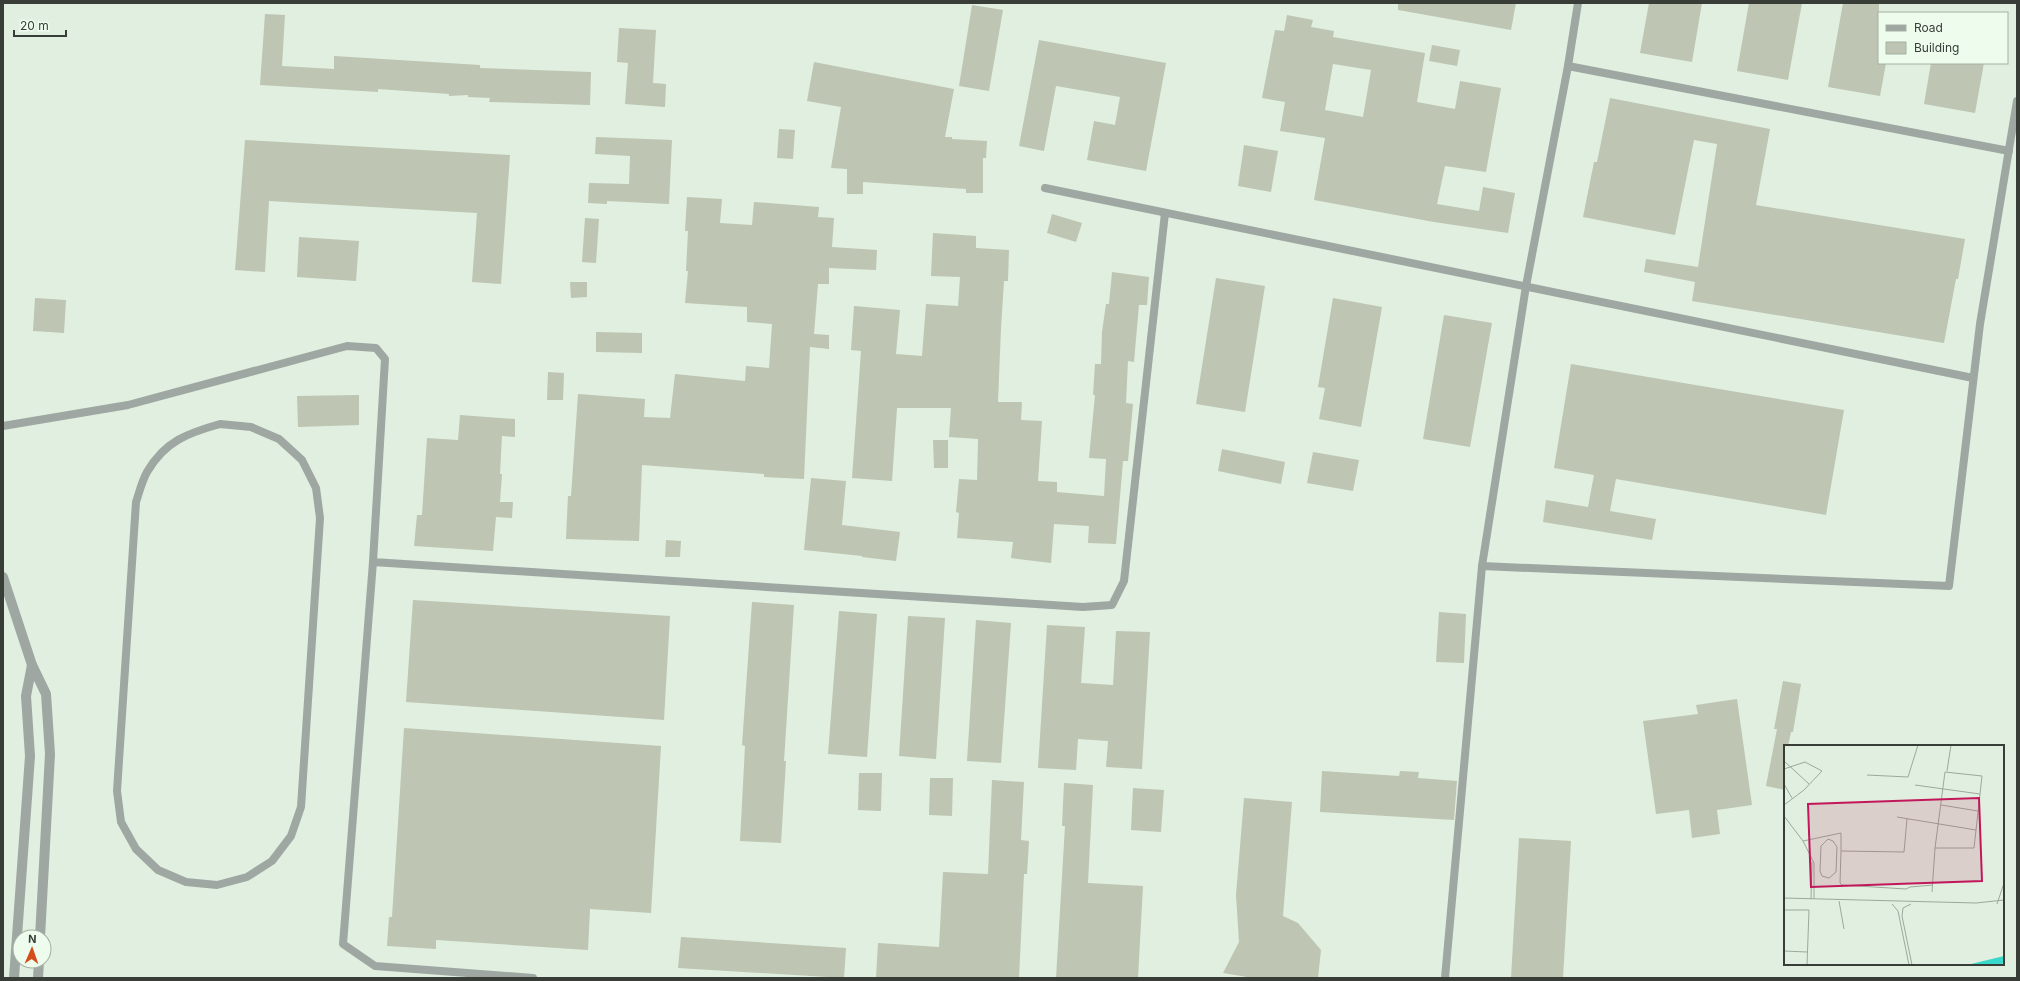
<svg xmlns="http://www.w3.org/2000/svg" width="2020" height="981" font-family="Inter,sans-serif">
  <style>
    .building { fill: #bec5b2; fill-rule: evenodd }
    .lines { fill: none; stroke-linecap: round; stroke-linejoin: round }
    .lane { stroke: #9ea7a2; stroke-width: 8 }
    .street { stroke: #9ea7a2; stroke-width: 10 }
    .inset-road { fill: none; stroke: #9da89c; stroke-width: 1 }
    .view { fill: #c2185b; fill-opacity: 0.15; stroke: #c2185b; stroke-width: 2 }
    .inset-edge { fill: none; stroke: #383e37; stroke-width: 2 }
  </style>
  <rect width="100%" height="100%" fill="#e0efdf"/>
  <g class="building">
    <path d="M 1398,3 L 1516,3 L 1511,30 L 1398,10 Z"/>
    <path d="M 1649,3 L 1702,3 L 1692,62 L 1640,53 Z"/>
    <path d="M 1749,3 L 1802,3 L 1788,80 L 1737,71 Z"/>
    <path d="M 1843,3 L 1879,3 L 1879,63 L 1886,63 L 1880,96 L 1828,87 Z"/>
    <path d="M 972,5 L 1003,10 L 989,91 L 959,86 Z"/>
    <path d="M 265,14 L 285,15 L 282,66 L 334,69 L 334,56 L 480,65 L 480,68 L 591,72 L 590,105 L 489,102 L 490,98 L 468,97 L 468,95 L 449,96 L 449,94 L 378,89 L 378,92 L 260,85 Z"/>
    <path d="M 1287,15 L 1313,20 L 1311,27 L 1334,31 L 1333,37 L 1425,53 L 1417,102 L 1455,109 L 1460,81 L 1501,88 L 1486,172 L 1445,166 L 1437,204 L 1479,211 L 1483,187 L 1515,193 L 1508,233 L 1434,222 L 1314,200 L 1325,138 L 1280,131 L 1285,102 L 1262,98 L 1275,30 L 1284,31 ZM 1333,64 L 1371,70 L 1363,117 L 1325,110 Z"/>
    <path d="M 619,28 L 656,30 L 653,83 L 666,84 L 665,107 L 625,104 L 628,63 L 617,62 Z"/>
    <path d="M 1039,40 L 1166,63 L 1146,171 L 1087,160 L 1094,121 L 1115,125 L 1120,97 L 1056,86 L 1044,151 L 1019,146 Z"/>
    <path d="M 1432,45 L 1460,50 L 1457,66 L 1429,61 Z"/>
    <path d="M 814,62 L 954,89 L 945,137 L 952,137 L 952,139 L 987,141 L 986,158 L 983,158 L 983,193 L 966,193 L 966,189 L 863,182 L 863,194 L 847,194 L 847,169 L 831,168 L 841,107 L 807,101 Z"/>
    <path d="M 1931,63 L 1984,63 L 1975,113 L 1924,104 Z"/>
    <path d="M 1610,98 L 1770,129 L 1756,205 L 1965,239 L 1958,279 L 1956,279 L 1944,343 L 1692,301 L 1695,282 L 1644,272 L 1646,259 L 1698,267 L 1717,144 L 1694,140 L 1675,235 L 1583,217 L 1594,162 L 1597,162 Z"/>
    <path d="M 779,129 L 795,130 L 793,159 L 777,158 Z"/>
    <path d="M 596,137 L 672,140 L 669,204 L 607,201 L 607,204 L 588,203 L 589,183 L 629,184 L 630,156 L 595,154 Z"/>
    <path d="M 245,140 L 510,155 L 501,284 L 472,282 L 477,213 L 269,201 L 265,272 L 235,270 Z"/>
    <path d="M 1244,145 L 1278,151 L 1271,192 L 1238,186 Z"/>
    <path d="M 687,197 L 722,199 L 720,223 L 752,225 L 754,202 L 819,207 L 818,217 L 834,218 L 832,247 L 877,250 L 876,270 L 829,268 L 829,284 L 818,284 L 814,334 L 829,335 L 829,349 L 810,347 L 804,479 L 764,477 L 764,474 L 642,465 L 639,541 L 566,539 L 568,496 L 571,496 L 578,394 L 645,399 L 644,417 L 670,418 L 675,374 L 745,381 L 746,366 L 769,368 L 772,324 L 747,322 L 747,307 L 685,303 L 688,271 L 686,271 L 688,231 L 685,231 Z"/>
    <path d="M 1052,214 L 1082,223 L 1076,242 L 1047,233 Z"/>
    <path d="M 585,218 L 599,219 L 596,263 L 582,262 Z"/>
    <path d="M 933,233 L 976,236 L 976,248 L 1009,250 L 1008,281 L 1004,281 L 1001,328 L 998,402 L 1022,402 L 1021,420 L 1042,421 L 1038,481 L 1057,482 L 1057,492 L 1104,496 L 1106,459 L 1089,458 L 1095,395 L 1093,395 L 1095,364 L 1101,364 L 1102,332 L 1106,304 L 1109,304 L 1112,272 L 1149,277 L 1147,305 L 1139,305 L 1134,362 L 1128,361 L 1126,403 L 1133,404 L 1128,461 L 1123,461 L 1116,544 L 1088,543 L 1089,526 L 1054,524 L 1051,563 L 1011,558 L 1013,542 L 957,538 L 959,513 L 956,512 L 959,479 L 977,480 L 978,441 L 978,439 L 949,437 L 951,408 L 897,408 L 892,481 L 852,478 L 861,351 L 851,350 L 854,306 L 900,310 L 896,354 L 922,356 L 926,304 L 958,306 L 960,277 L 931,276 Z"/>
    <path d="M 299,237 L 359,241 L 356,281 L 297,277 Z"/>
    <path d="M 1216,278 L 1265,286 L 1245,412 L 1196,404 Z"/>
    <path d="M 570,282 L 587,282 L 587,297 L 571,298 Z"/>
    <path d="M 35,298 L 66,300 L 64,333 L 33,331 Z"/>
    <path d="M 1333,298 L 1382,307 L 1361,427 L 1319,419 L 1325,388 L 1318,387 Z"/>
    <path d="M 1444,315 L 1492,323 L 1470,447 L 1423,439 Z"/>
    <path d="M 596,332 L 642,333 L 642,353 L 596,352 Z"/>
    <path d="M 1571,364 L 1844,410 L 1826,515 L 1616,479 L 1610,511 L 1656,519 L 1652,540 L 1543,522 L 1546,500 L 1588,507 L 1594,475 L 1554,468 Z"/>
    <path d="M 548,372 L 564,373 L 563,400 L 547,400 Z"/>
    <path d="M 359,395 L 359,425 L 298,427 L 297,396 Z"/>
    <path d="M 460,415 L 515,419 L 515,437 L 502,436 L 500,474 L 502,474 L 500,502 L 513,502 L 512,518 L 496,517 L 493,551 L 414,546 L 417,515 L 422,515 L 427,438 L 458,440 Z"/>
    <path d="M 933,440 L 948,440 L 948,468 L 934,468 Z"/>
    <path d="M 1222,449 L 1285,462 L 1281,484 L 1218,471 Z"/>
    <path d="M 1313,452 L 1359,460 L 1353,491 L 1307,483 Z"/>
    <path d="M 811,478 L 846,481 L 842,525 L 900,532 L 896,561 L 862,557 L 862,556 L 804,550 Z"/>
    <path d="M 666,540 L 681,541 L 680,557 L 665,557 Z"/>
    <path d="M 413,600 L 670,616 L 664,720 L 406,702 Z"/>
    <path d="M 752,602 L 794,605 L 784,761 L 786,761 L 781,843 L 740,841 L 745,746 L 742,745 Z"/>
    <path d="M 839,611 L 877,614 L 867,757 L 828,754 Z"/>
    <path d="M 1439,612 L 1466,614 L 1464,663 L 1436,662 Z"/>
    <path d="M 908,616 L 945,618 L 936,759 L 899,756 Z"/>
    <path d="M 976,620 L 1011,623 L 1001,763 L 967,761 Z"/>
    <path d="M 1047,625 L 1085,627 L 1081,683 L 1113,685 L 1116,631 L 1150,632 L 1142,769 L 1106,767 L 1108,741 L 1078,739 L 1076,770 L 1038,768 Z"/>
    <path d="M 1783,681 L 1801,684 L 1793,732 L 1791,732 L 1788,746 L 1785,746 L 1783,773 L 1785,774 L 1785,790 L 1766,786 L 1777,729 L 1774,729 Z"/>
    <path d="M 1737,699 L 1752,805 L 1717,810 L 1720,834 L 1692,838 L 1689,810 L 1656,814 L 1643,721 L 1698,714 L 1696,705 Z"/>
    <path d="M 404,728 L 661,746 L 651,913 L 590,909 L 588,950 L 436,940 L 436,949 L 387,946 L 389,917 L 392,917 Z"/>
    <path d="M 1322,771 L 1399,776 L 1400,771 L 1419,772 L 1418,778 L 1457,781 L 1454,820 L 1320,812 Z"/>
    <path d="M 859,773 L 882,773 L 881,811 L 858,810 Z"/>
    <path d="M 930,778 L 953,778 L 952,816 L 929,815 Z"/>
    <path d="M 992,780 L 1024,782 L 1021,840 L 1029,841 L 1027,874 L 1024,874 L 1019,978 L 876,978 L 878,943 L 939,947 L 943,872 L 988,874 Z"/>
    <path d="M 1064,783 L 1093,785 L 1088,883 L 1143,886 L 1138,978 L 1056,978 L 1065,826 L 1062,826 Z"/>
    <path d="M 1133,788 L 1164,790 L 1161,832 L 1131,830 Z"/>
    <path d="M 1244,798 L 1292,802 L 1283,916 L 1298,923 L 1321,950 L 1318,978 L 1253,978 L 1223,973 L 1239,942 L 1236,895 Z"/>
    <path d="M 1519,838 L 1571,841 L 1563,978 L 1511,978 Z"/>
    <path d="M 681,937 L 846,948 L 844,978 L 678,968 Z"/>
  </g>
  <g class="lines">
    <g class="lane">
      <path d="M 1568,66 L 2009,151"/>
      <path d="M 1045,188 L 1973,378"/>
      <path d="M 220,424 L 251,427 L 279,439 L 302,460 L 316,488 L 320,518 L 301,807 L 291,836 L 272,861 L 247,877 L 217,885 L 186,882 L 158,870 L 136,849 L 121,822 L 117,791 L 136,502 C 139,493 142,481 147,472 C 165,441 188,433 220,424 Z"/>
      <path d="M 3,426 L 128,405 L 347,346 L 376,348 L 385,359 L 373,562 L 1083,607 L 1112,605 L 1124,581 L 1165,213"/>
      <path d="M 373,562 L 343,944 L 375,966 L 533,978"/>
      <path d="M 1482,566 L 1949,586 L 1980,324 L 2017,101"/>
      <path d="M 1445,978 L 1482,566 L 1526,286 L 1568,66 L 1578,3"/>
    </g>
    <g class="street">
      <path d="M 3,577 L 32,665 L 46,694 L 50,754 L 40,937"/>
      <path d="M 14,978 L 30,756 L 26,696 L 32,665"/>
      <path d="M 38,978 L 39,961"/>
    </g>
  </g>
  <g transform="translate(1784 745)">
    <rect width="220" height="220" fill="#e0efdf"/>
    <path d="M 220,211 L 220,218 L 215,220 L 183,220 Z" fill="#38d8ca"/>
    <path class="inset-road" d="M 0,16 L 25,39M 0,24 L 21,17 L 38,26 L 20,45 L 0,60M 163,26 L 167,0M 83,30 L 124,32 L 134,0M 0,39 L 8,53M 131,40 L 196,49M 157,60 L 194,66M 0,71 L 19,96 L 30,118 L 30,154M 113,72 L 192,85M 44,94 L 49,96 L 53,102 L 52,127 L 45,133 L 38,131 L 36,126 L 37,101 ZM 19,96 L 57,88 L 57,106 L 120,107 L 123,74M 57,106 L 56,138 L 58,140 L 122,144 L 126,142 L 149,140M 148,147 L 151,103 L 161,27 L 198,31 L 190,103 L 151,103M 0,153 L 192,158 L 220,155M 27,154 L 28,117M 55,156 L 60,184M 108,159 L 114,166 L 125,220M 127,159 L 119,163 L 118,171 L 128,220M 213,159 L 220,138M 0,165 L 25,165 L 23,220M 0,206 L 23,207"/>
    <path class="view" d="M 195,53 L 198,136 L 27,142 L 24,59 Z"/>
    <rect width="220" height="220" class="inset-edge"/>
  </g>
  <rect width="2020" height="981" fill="none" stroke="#383e37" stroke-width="8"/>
  <rect x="1878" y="12" width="130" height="52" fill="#edfced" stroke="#a5b0a4"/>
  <rect x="1886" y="25" width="20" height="6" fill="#9ea7a2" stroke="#a5b0a4"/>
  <text x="1914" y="32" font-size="12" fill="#383e37">Road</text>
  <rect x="1886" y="42" width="20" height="12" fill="#bec5b2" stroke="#a5b0a4"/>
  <text x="1914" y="52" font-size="12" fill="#383e37">Building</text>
  <g transform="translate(32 949) rotate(2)"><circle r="19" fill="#edfced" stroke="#a5b0a4"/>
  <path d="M0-3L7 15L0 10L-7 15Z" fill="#d54d1b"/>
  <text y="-6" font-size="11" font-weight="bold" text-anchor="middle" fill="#383e37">N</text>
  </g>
  <path d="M14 30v6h52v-6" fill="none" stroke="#383e37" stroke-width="2"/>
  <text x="20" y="30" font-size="12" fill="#383e37" stroke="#edfced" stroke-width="3" paint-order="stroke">20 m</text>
</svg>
